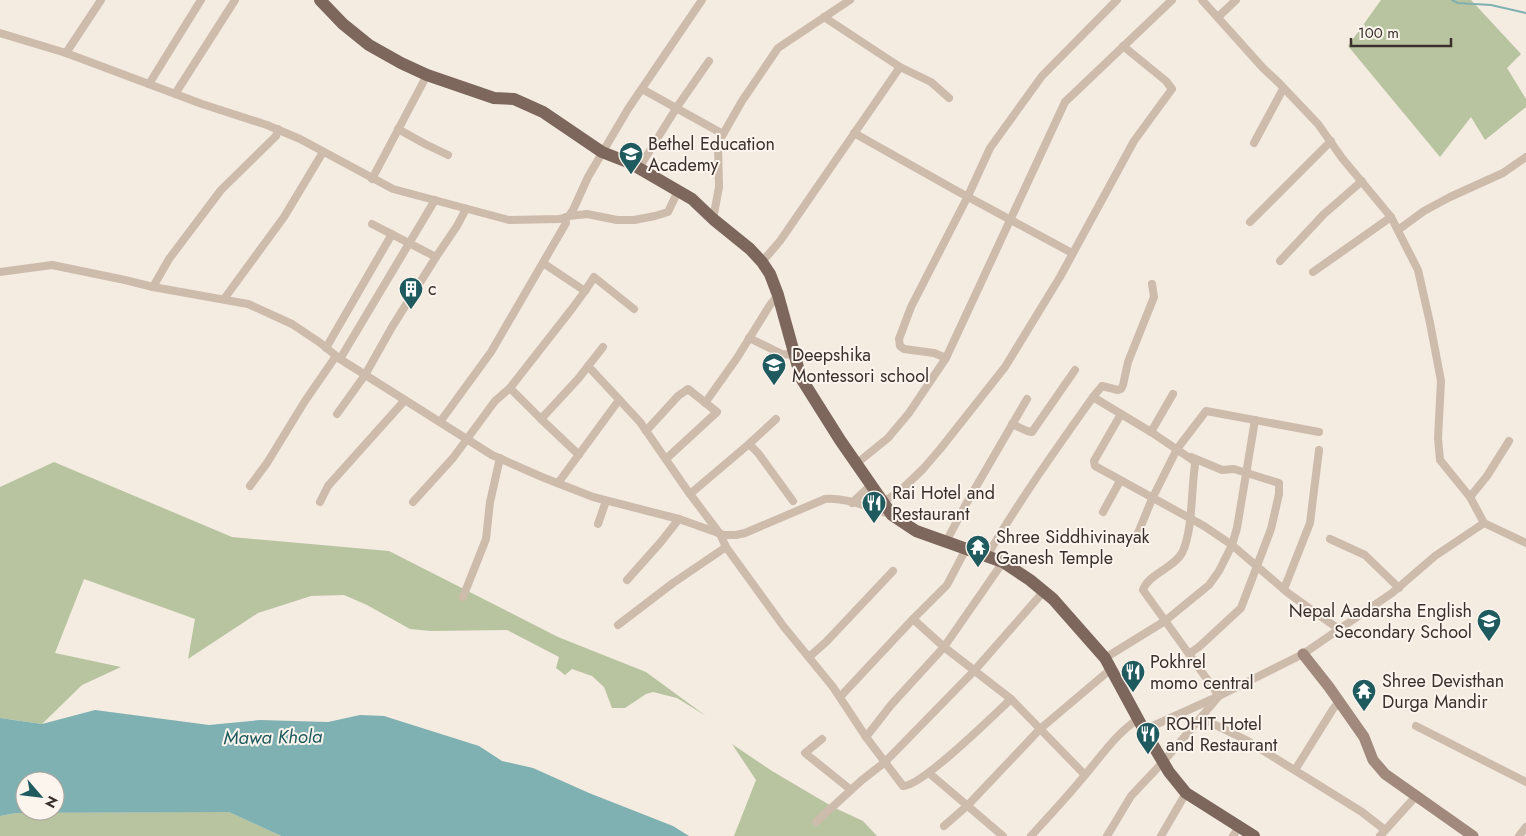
<svg xmlns="http://www.w3.org/2000/svg" width="1526" height="836" font-family="Jost,sans-serif">
  <style>
    .green { fill: #b8c4a0 }
    .water { fill: #7fb0b2; fill-rule: evenodd }
    .lines { fill: none; stroke-linecap: round; stroke-linejoin: round }
    .stream { stroke: #7fb0b2; stroke-width: 2 }
    .street { stroke: #cdbbac; stroke-width: 8 }
    .secondary { stroke: #a18a7d; stroke-width: 11 }
    .primary { stroke: #7d675c; stroke-width: 12 }
    .labels { text-anchor: middle; dominant-baseline: central; stroke-width: 4; stroke-linejoin: round; paint-order: stroke }
    .poi-label { font-size: 18px; fill: #3b302b; stroke: #fbf5ee; text-anchor: start }
    .water-label { font-size: 19px; font-style: italic; fill: #1f5a5e; stroke: #fbf5ee }
  </style>
  <rect width="100%" height="100%" fill="#f4ebe1"/>
  <g class="green">
    <path d="M 1381,0 L 1471,0 L 1521,54 L 1507,68 L 1526,99 L 1526,107 L 1485,140 L 1471,117 L 1440,157 L 1348,46 Z"/>
    <path d="M 54,462 L 232,537 L 389,551 L 558,637 L 646,672 L 706,716 L 677,698 L 653,692 L 646,694 L 625,708 L 612,708 L 604,687 L 592,676 L 572,669 L 565,675 L 556,668 L 559,657 L 507,630 L 431,631 L 410,629 L 367,605 L 344,595 L 311,596 L 258,613 L 188,659 L 195,619 L 84,579 L 55,653 L 121,667 L 82,685 L 42,724 L 0,718 L 0,487 Z"/>
    <path d="M 732,744 L 772,771 L 833,807 L 863,821 L 877,836 L 734,836 L 756,780 Z"/>
    <path d="M 180,812 L 229,812 L 281,836 L 0,836 L 0,816 L 16,813 Z"/>
  </g>
  <path class="water" d="M 95,710 L 209,725 L 260,720 L 328,722 L 360,715 L 384,716 L 479,746 L 502,761 L 533,768 L 589,793 L 673,826 L 689,836 L 281,836 L 229,812 L 16,813 L 0,816 L 0,718 L 42,724 ZM 25,781 L 55,781 L 55,811 L 25,811 Z"/>
  <g class="lines">
    <path class="stream" d="M 1452,0 L 1458,3 L 1491,5 L 1526,13"/>
    <g class="street">
      <path d="M 1202,0 L 1263,68 L 1279,83 L 1318,124 L 1342,158 L 1391,217 L 1418,270 L 1430,323 L 1441,381 L 1438,438 L 1440,460 L 1470,497 L 1484,523"/>
      <path d="M 824,17 L 900,67 L 931,82 L 949,98"/>
      <path d="M 1218,17 L 1236,0"/>
      <path d="M 0,33 L 66,53 L 202,104 L 267,125 L 300,139 L 393,189 L 509,220 L 560,219 L 569,216 L 573,210 L 588,177 L 628,109 L 702,0"/>
      <path d="M 66,53 L 101,0"/>
      <path d="M 149,84 L 201,0"/>
      <path d="M 642,89 L 723,134"/>
      <path d="M 175,94 L 235,0"/>
      <path d="M 398,129 L 425,144 L 448,155"/>
      <path d="M 854,133 L 957,191 L 1072,253"/>
      <path d="M 1254,143 L 1283,89"/>
      <path d="M 639,168 L 677,107 L 709,61"/>
      <path d="M 372,179 L 427,75"/>
      <path d="M 569,216 L 587,214 L 617,220 L 634,220 L 655,216 L 668,212 L 678,191"/>
      <path d="M 713,219 L 719,187 L 718,143 L 742,101 L 778,48 L 850,0"/>
      <path d="M 1250,222 L 1331,141"/>
      <path d="M 372,224 L 436,257"/>
      <path d="M 1398,230 L 1424,211 L 1450,197 L 1503,173 L 1526,157"/>
      <path d="M 1280,261 L 1324,214 L 1362,181"/>
      <path d="M 762,262 L 780,241 L 900,67"/>
      <path d="M 543,263 L 585,291 L 571,310 L 510,388 L 541,419 L 578,379 L 603,347"/>
      <path d="M 0,272 L 52,265 L 125,280 L 153,287 L 248,304 L 292,324 L 319,342 L 340,359 L 492,455 L 542,477 L 593,497 L 679,519 L 724,535 L 736,535 L 745,533 L 825,499 C 847,497 870,508 890,514"/>
      <path d="M 1313,272 L 1391,217"/>
      <path d="M 153,287 L 169,259 L 221,190 L 276,136 L 278,129"/>
      <path d="M 585,291 L 594,277 L 634,309"/>
      <path d="M 224,299 L 284,217 L 323,152"/>
      <path d="M 749,338 L 782,354 L 794,355"/>
      <path d="M 326,348 L 392,234"/>
      <path d="M 946,358 L 934,353 L 904,349 L 900,346 L 899,339 L 911,307 L 968,196 L 990,148 L 1042,76 L 1117,0"/>
      <path d="M 340,359 L 435,200"/>
      <path d="M 588,366 L 640,422 L 687,490 L 720,534 L 726,547 L 673,583 L 618,625"/>
      <path d="M 1093,397 L 1102,386 L 1118,390 L 1121,389 L 1123,385 L 1128,362 L 1154,297 L 1152,284"/>
      <path d="M 705,403 L 737,358 L 770,305 L 778,295"/>
      <path d="M 337,414 L 365,375 L 392,327 L 436,257 L 457,226 L 466,209"/>
      <path d="M 1121,414 L 1094,461 L 1095,466 L 1204,526 L 1232,545 L 1288,593 L 1340,630"/>
      <path d="M 541,419 L 579,455"/>
      <path d="M 440,422 L 491,352 L 566,223 L 565,218"/>
      <path d="M 1012,424 L 1027,431 L 1032,432 L 1075,370"/>
      <path d="M 646,431 L 678,396 L 688,389 L 717,412 L 666,459"/>
      <path d="M 1151,432 L 1173,394"/>
      <path d="M 749,444 L 776,419"/>
      <path d="M 856,464 L 888,438 L 909,413 L 946,358 L 1065,102 L 1172,0"/>
      <path d="M 558,483 L 619,400"/>
      <path d="M 250,486 L 267,463 L 305,401 L 336,356"/>
      <path d="M 690,494 L 749,444 L 758,453 L 793,501"/>
      <path d="M 1470,497 L 1487,476 L 1509,441"/>
      <path d="M 320,502 L 328,486 L 405,400"/>
      <path d="M 413,502 L 453,458 L 495,401 L 510,388"/>
      <path d="M 883,502 L 900,491 L 923,469 L 941,448 L 1005,367 L 1060,277 L 1134,141 L 1172,89 L 1166,81 L 1123,46"/>
      <path d="M 852,503 L 871,485"/>
      <path d="M 1103,512 L 1120,481"/>
      <path d="M 598,524 L 606,501"/>
      <path d="M 1136,538 L 1152,499 L 1177,449 L 1206,411 L 1319,432"/>
      <path d="M 1330,539 L 1365,555 L 1399,588"/>
      <path d="M 946,542 L 966,504 L 1027,399"/>
      <path d="M 726,547 L 784,627 L 833,687 L 866,737 L 903,786 C 921,787 994,715 1011,699"/>
      <path d="M 987,556 C 1019,501 1056,449 1093,397 L 1151,432 L 1194,461 L 1195,465 C 1191,490 1193,531 1182,553 C 1174,568 1148,574 1143,590 L 1189,654"/>
      <path d="M 1003,562 L 944,647 L 1011,699 L 1085,775"/>
      <path d="M 627,580 L 660,543 L 679,519"/>
      <path d="M 1284,589 L 1310,523 L 1319,450"/>
      <path d="M 463,597 L 486,539 L 490,502 L 500,458"/>
      <path d="M 913,619 L 947,585 L 966,549"/>
      <path d="M 809,657 L 826,642 L 893,571"/>
      <path d="M 1105,658 L 1165,621 L 1209,585 L 1219,571 L 1232,545 L 1237,528 L 1255,420"/>
      <path d="M 840,697 L 913,619 L 944,647 L 891,705 L 866,737"/>
      <path d="M 1201,718 L 1246,740 L 1362,812 L 1385,830"/>
      <path d="M 1416,726 L 1526,782"/>
      <path d="M 1144,730 L 1219,696 L 1303,654 L 1392,593 L 1435,556 L 1484,523 L 1526,543"/>
      <path d="M 822,739 L 805,753 L 851,790"/>
      <path d="M 1295,770 L 1333,709 L 1339,702"/>
      <path d="M 929,773 L 1003,836"/>
      <path d="M 816,822 L 862,780 L 885,762 L 974,671 L 1044,591"/>
      <path d="M 944,826 L 968,805 L 1040,729 L 1111,669"/>
      <path d="M 1031,836 C 1049,816 1068,796 1085,775 C 1102,755 1116,734 1138,719"/>
      <path d="M 1107,836 L 1131,796 L 1163,762 L 1219,696 L 1189,654 L 1200,646 L 1241,608 L 1271,529 L 1279,494 L 1279,483 L 1234,469 L 1222,470 L 1191,457"/>
      <path d="M 1161,836 L 1186,793"/>
      <path d="M 1233,836 L 1239,827"/>
      <path d="M 1380,836 L 1417,795"/>
      <path d="M 1519,836 L 1526,827"/>
    </g>
    <path class="secondary" d="M 1303,654 L 1329,687 L 1364,737 L 1373,760 L 1385,774 L 1473,836"/>
    <path class="primary" d="M 320,0 L 343,24 L 369,45 L 401,63 L 427,75 L 494,98 L 514,99 L 543,112 L 602,152 L 630,163 L 692,199 L 713,219 L 750,249 L 762,262 L 770,274 L 778,295 L 801,378 L 840,440 L 892,515 L 916,531 L 1003,562 L 1030,580 L 1053,599 L 1105,658 L 1144,730 L 1169,772 L 1186,793 L 1254,836"/>
  </g>
  <defs>
    <symbol id="school-pin" viewBox="-11 -11 22 30"><path d="M0 17L-7.5 6A9.5 9.5 0 1 1 7.5 6Z" fill="#1f5a5e" stroke="#fbf5ee"/><path d="M0-5L7-2L0 1L-7-2ZM-4 1L0 2.5L4 1V4Q0 6-4 4Z" fill="#fff"/></symbol>
    <symbol id="building-pin" viewBox="-11 -11 22 30"><path d="M0 17L-7.5 6A9.5 9.5 0 1 1 7.5 6Z" fill="#1f5a5e" stroke="#fbf5ee"/><path d="M-4-6H4V6H1V3H-1V6H-4ZM-2.5-4.3h1.7v1.8h-1.7ZM.8-4.3h1.7v1.8H.8ZM-2.5-1h1.7V.8h-1.7ZM.8-1h1.7V.8H.8Z" fill="#fff"/></symbol>
    <symbol id="restaurant-pin" viewBox="-11 -11 22 30"><path d="M0 17L-7.5 6A9.5 9.5 0 1 1 7.5 6Z" fill="#1f5a5e" stroke="#fbf5ee"/><path d="M-5-6h1v4h1v-4h1v4h1v-4h1v5L-1.5 .5V6h-2V.5L-5-1ZM5-6V6H3V1.5H1.5Q1.5-4 5-6Z" fill="#fff"/></symbol>
    <symbol id="temple-pin" viewBox="-11 -11 22 30"><path d="M0 17L-7.5 6A9.5 9.5 0 1 1 7.5 6Z" fill="#1f5a5e" stroke="#fbf5ee"/><path d="M0-6L5-2H3V0L6.5 2.5H4V6H1.5V3h-3V6H-4V2.5H-6.5L-3 0V-2H-5Z" fill="#fff"/></symbol>
  </defs>
  <g fill-rule="evenodd">
    <use href="#school-pin" x="617" y="140" width="28" height="38"/>
    <use href="#building-pin" x="397" y="275" width="28" height="38"/>
    <use href="#school-pin" x="760" y="351" width="28" height="38"/>
    <use href="#restaurant-pin" x="860" y="489" width="28" height="38"/>
    <use href="#temple-pin" x="964" y="533" width="28" height="38"/>
    <use href="#school-pin" x="1475" y="607" width="28" height="38"/>
    <use href="#restaurant-pin" x="1119" y="658" width="28" height="38"/>
    <use href="#temple-pin" x="1350" y="677" width="28" height="38"/>
    <use href="#restaurant-pin" x="1134" y="720" width="28" height="38"/>
  </g>
  <g class="labels">
    <g class="poi-label">
      <text x="648" y="144">Bethel Education<tspan x="648" dy="21">Academy</tspan></text>
      <text x="428" y="289">c</text>
      <text x="792" y="355">Deepshika<tspan x="792" dy="21">Montessori school</tspan></text>
      <text x="892" y="493">Rai Hotel and<tspan x="892" dy="21">Restaurant</tspan></text>
      <text x="996" y="537">Shree Siddhivinayak<tspan x="996" dy="21">Ganesh Temple</tspan></text>
      <text x="1472" y="611" text-anchor="end">Nepal Aadarsha English<tspan x="1472" dy="21">Secondary School</tspan></text>
      <text x="1150" y="662">Pokhrel<tspan x="1150" dy="21">momo central</tspan></text>
      <text x="1382" y="681">Shree Devisthan<tspan x="1382" dy="21">Durga Mandir</tspan></text>
      <text x="1166" y="724">ROHIT Hotel<tspan x="1166" dy="21">and Restaurant</tspan></text>
    </g>
    <g class="water-label">
      <text transform="translate(273 737) rotate(-1)">Mawa Khola</text>
    </g>
  </g>
  <g transform="translate(40 796) rotate(118)"><circle r="24" fill="#fbf5ee" stroke="#aea6a0"/>
  <path d="M0-4L9 19L0 12L-9 19Z" fill="#1f5a5e"/>
  <text y="-8" font-size="14" font-weight="bold" text-anchor="middle" fill="#3b302b">N</text>
  </g>
  <path d="M1351 38v8h100v-8" fill="none" stroke="#3b302b" stroke-width="2.5"/>
  <text x="1358" y="38" font-size="15" fill="#3b302b" stroke="#fbf5ee" stroke-width="4" paint-order="stroke">100 m</text>
</svg>
